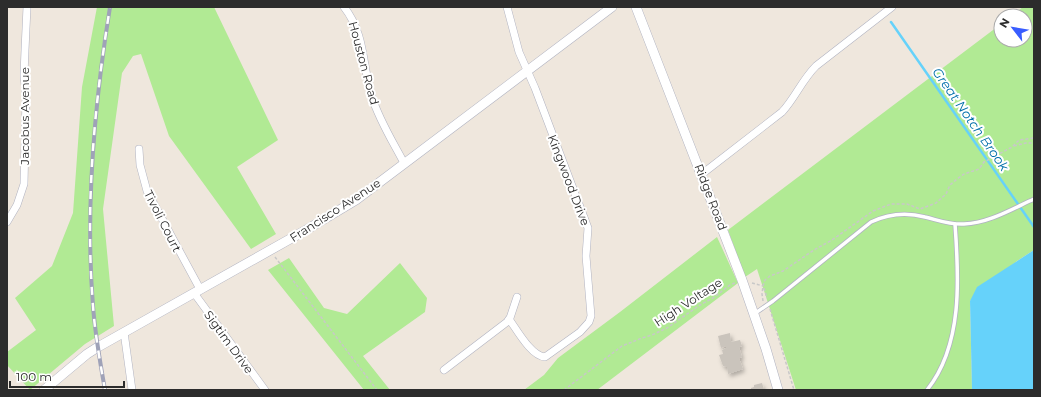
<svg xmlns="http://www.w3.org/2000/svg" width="1041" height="397" font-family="Montserrat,sans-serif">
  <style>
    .green { fill: #b1ea94 }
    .water { fill: #66d2fa }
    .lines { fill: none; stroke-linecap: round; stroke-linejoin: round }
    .stream { stroke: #66d2fa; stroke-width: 2.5 }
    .building { fill: #cac4bc; filter: url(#shadow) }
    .service-casing { stroke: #b1b3c1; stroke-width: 5 }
    .minor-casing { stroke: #b1b3c1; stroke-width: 8 }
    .secondary-casing { stroke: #b1b3c1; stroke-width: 10 }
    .path { stroke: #c8c8c8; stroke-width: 1.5; stroke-dasharray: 3 2; stroke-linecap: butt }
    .service { stroke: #fff; stroke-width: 3.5 }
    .minor { stroke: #fff; stroke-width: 7 }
    .secondary { stroke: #fff; stroke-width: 9 }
    .rail-casing { stroke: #9fa2b8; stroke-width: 4 }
    .rail { stroke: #fff; stroke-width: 2.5; stroke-dasharray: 8; stroke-linecap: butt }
    .labels { text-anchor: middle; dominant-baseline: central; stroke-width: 4; stroke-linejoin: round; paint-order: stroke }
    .street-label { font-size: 12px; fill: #2c2c2c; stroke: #fff }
    .water-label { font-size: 13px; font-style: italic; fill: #016faa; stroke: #fff }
  </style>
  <defs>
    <filter id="shadow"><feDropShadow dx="2" dy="3" stdDeviation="2" flood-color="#0004"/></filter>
  </defs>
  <rect width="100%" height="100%" fill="#efe7dd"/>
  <g class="green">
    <path d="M 97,7 L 214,7 L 278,140 L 237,167 L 276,234 L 251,249 L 169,136 L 141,54 L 133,56 L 122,73 L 103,209 L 114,326 L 85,344 L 30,390 L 7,365 L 7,352 L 36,330 L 15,298 L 52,266 L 73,213 L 82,87 Z"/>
    <path d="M 1023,7 L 1034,7 L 1034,250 L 1017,261 L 970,301 L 972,390 L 796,390 L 757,269 L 745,277 L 728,230 L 1001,24 L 1001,40 L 1025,40 L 1025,16 L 1011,16 Z"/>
    <path d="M 717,237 L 738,283 L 597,390 L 524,390 L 544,375 L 558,358 L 620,312 Z"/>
    <path d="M 289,258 L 324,308 L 347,314 L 400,263 L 427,298 L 425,312 L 363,356 L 390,390 L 364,390 L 268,270 Z"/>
  </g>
  <path class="water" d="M 1034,250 L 1034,390 L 972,390 L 970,301 L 977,287 Z"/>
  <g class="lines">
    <path class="stream" d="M 891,22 L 1034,227"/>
  </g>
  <g class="building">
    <path d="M 730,333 L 731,342 L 740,340 L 742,346 L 739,347 L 742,357 L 739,358 L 743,369 L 728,374 L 727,367 L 723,366 L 719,355 L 723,354 L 722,350 L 726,348 L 726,346 L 721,348 L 718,336 Z"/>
    <path d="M 762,383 L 764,390 L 751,390 L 751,388 L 754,387 L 754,385 Z"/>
  </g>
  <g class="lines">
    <defs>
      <g id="service">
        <path d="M 754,314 L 773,301 L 871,222 C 888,214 906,212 925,217 C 938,220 950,225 964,224 C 989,223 1012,209 1034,199"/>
        <path d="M 927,390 C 963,345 959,278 955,224"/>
      </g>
      <g id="minor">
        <path d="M 344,7 C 366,35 362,66 372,97 C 379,120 393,142 404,163"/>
        <path d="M 507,7 L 519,52 L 535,88 L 588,228 L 586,256 L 591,316 L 589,322 L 580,332 L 545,357 C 531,356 517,330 509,319"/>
        <path d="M 139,149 L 140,165 L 147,191 L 200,289"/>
        <path d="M 702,174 L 782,112 C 795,98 802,80 816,66 L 892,7"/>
        <path d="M 7,222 L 17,205 L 24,184 L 26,97 L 24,75 L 25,50 L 27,7"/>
        <path d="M 194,293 L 265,390"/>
        <path d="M 124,332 L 132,390"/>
        <path d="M 444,370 L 507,322 L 510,318 L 517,297"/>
      </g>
      <g id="secondary">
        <path d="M 636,7 L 742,280 L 766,349 L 778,390"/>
        <path d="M 44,390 L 87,354 L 98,347 L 306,230 L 356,200 L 612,7"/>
      </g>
    </defs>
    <use href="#service" class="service-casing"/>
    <use href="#minor" class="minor-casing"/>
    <use href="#secondary" class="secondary-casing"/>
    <g class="path">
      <path d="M 1014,146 L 1026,143 L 1034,143"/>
      <path d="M 275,257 L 377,390"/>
      <path d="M 752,283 L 763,286"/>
      <path d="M 764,288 L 767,298"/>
      <path d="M 763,301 L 762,294 L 763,286 L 765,280 L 770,276 L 783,271 L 814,250 L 832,240 L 873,211 L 891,204 L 907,204 L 920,209 L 936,203 L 946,194 L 950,185 L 957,179 L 964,174 L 979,169 L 984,162 L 1012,147 L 1019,140 L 1034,138"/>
      <path d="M 770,309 L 794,390"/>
      <path d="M 564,390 L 622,346 L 642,338 L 652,335 L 667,328 L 700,305 L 713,298 L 730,285 L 735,283"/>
    </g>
    <use href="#service" class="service"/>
    <use href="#minor" class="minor"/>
    <use href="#secondary" class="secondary"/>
    <defs>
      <path id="rail" d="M 105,390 C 100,362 95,334 93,306 C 85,206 94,106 110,7"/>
    </defs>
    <use href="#rail" class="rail-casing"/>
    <use href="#rail" class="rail"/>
  </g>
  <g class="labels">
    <g class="street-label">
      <text transform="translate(364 63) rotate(75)">Houston Road</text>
      <text transform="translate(24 116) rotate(-90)">Jacobus Avenue</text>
      <text transform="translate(569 180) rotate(69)">Kingwood Drive</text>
      <text transform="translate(711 197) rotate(69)">Ridge Road</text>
      <text transform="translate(335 210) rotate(-33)">Francisco Avenue</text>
      <text transform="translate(163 221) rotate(63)">Tivoli Court</text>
      <text transform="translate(688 302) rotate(-33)">High Voltage</text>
      <text transform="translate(229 342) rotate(54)">Sigtim Drive</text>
    </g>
    <g class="water-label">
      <text transform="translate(971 119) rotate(55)">Great Notch Brook</text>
    </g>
  </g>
  <rect width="1041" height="397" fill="none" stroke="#2c2c2c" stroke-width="16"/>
  <g transform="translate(1013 28) rotate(301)"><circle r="19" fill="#ffffff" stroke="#ababab"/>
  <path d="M0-3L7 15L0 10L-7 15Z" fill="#395dff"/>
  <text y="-6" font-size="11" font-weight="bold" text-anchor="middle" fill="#2c2c2c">N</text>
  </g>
  <path d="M10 381v6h114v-6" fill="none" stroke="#2c2c2c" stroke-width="2"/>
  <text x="16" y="381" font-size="12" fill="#2c2c2c" stroke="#ffffff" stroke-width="3" paint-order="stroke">100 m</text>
</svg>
